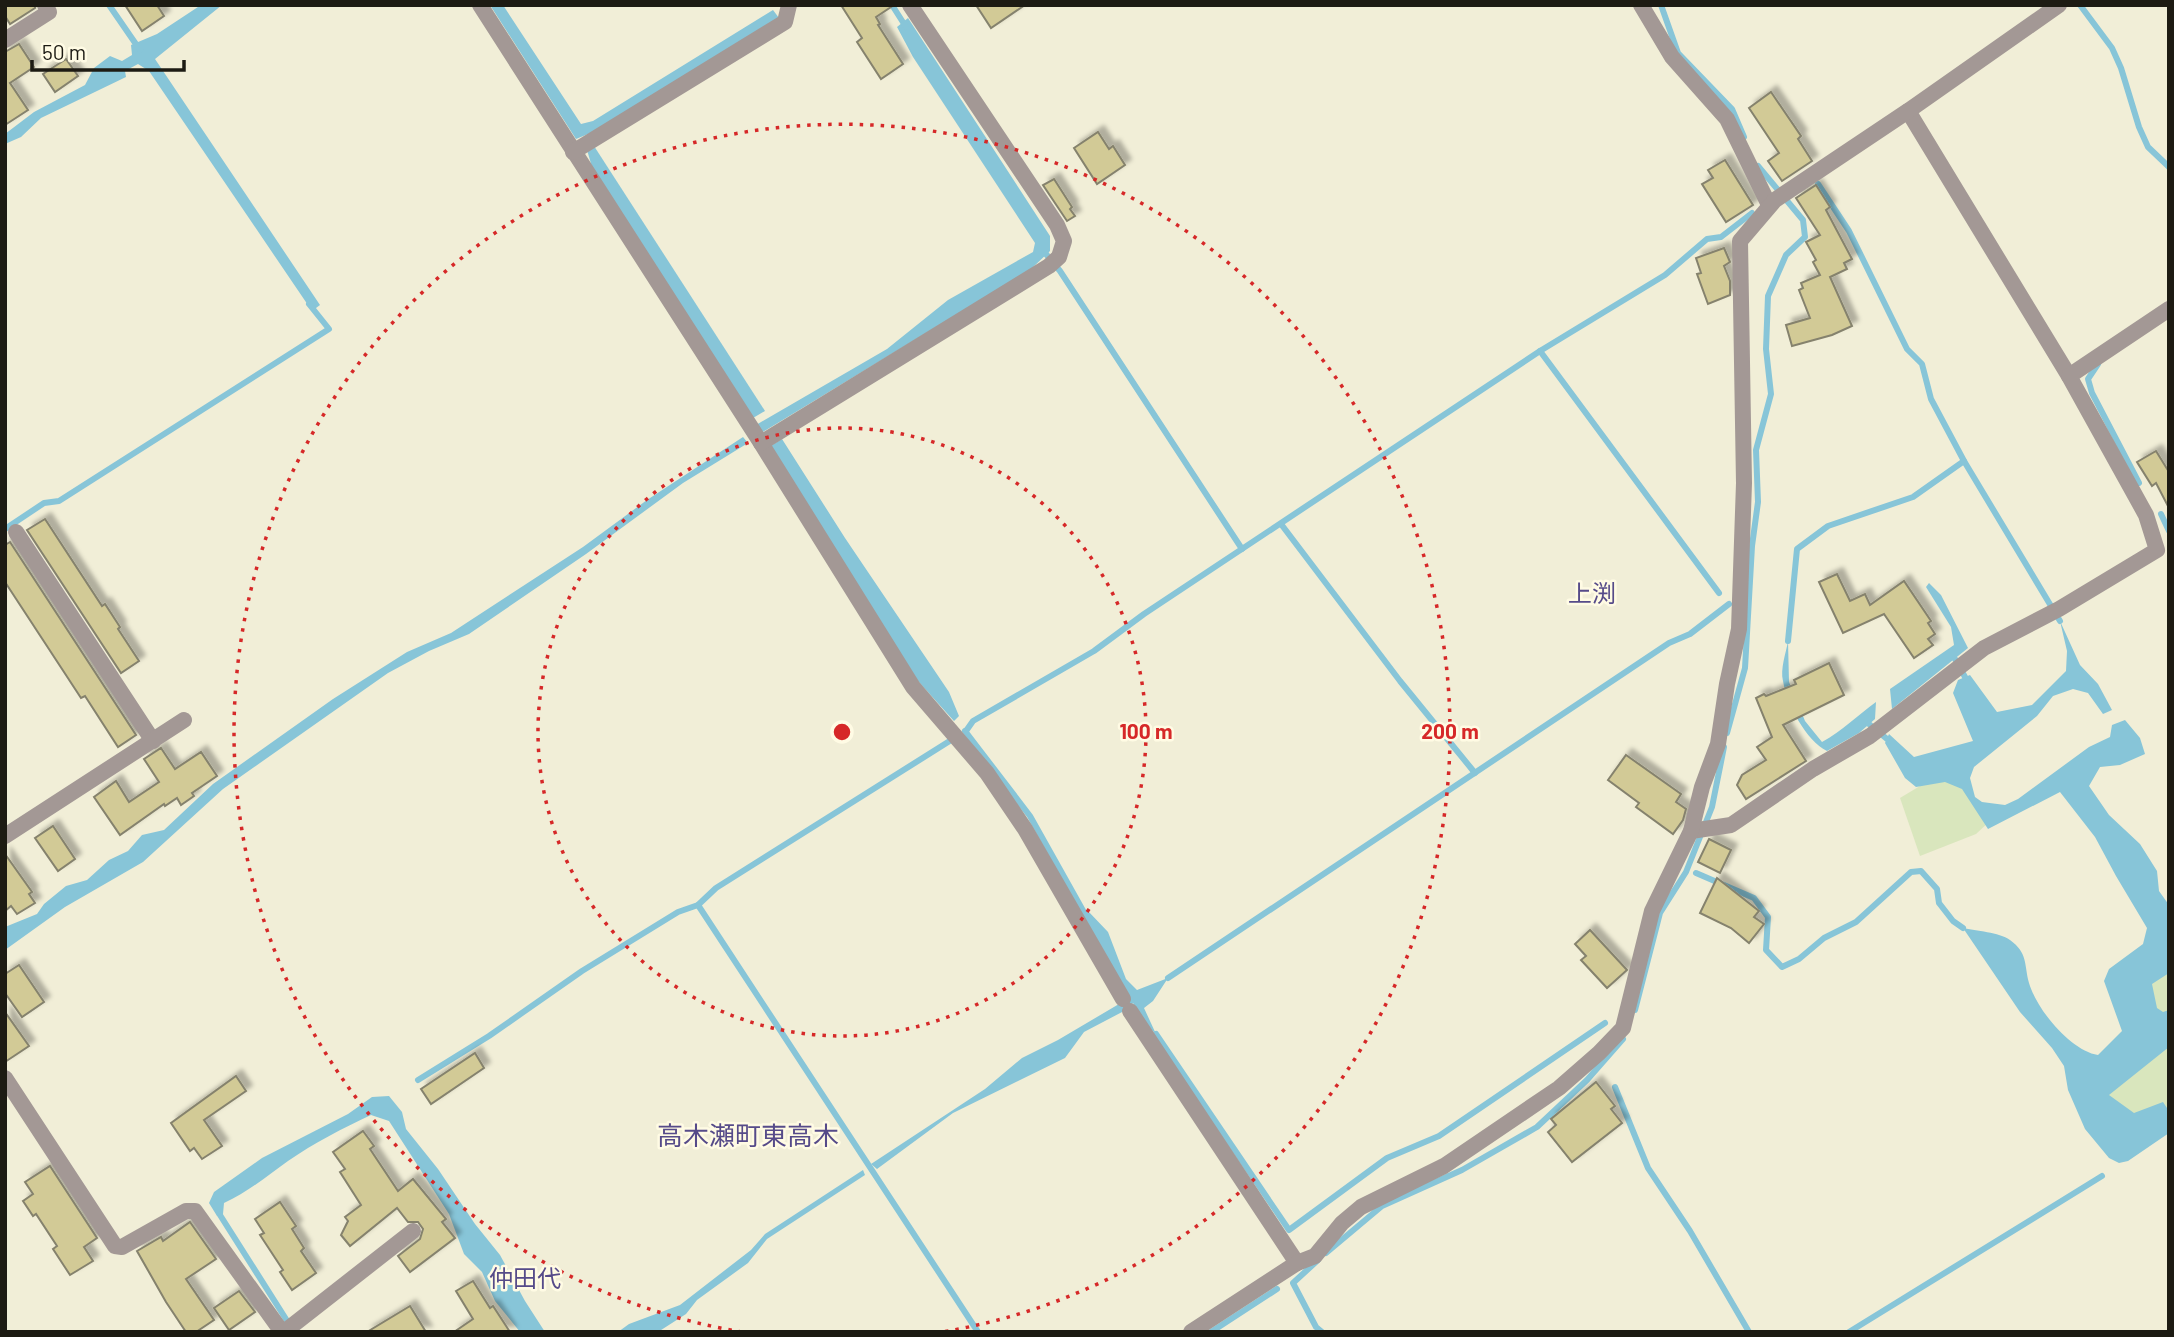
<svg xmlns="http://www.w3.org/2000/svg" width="2174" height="1337" font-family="Barlow,'Noto Sans JP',sans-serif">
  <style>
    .green { fill: #d9e6bd }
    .water { fill: #87c5d8 }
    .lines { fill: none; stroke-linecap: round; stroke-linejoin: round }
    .stream { stroke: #87c5d8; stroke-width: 6 }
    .building { fill: #d2ca96; stroke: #85826d; stroke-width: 2; filter: url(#shadow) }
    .street { stroke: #a39895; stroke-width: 16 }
    .ring { fill: none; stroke: #d62828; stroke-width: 3.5; stroke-dasharray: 3.5 7 }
    .labels { text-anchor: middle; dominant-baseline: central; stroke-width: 5; stroke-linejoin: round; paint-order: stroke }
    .neighbourhood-label { font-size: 24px; fill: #564b89; stroke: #fffbe4 }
    .quarter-label { font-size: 26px; fill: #564b89; stroke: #fffbe4 }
    .centre { fill: #d62828; stroke: #fffbe4; stroke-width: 3.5 }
    .ring-label { font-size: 21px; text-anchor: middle; font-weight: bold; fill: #d62828; stroke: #fffbe4; stroke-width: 5; stroke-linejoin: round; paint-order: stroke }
  </style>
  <defs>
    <filter id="shadow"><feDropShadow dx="6" dy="-6" stdDeviation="2" flood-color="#0004"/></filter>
  </defs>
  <rect width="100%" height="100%" fill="#f1eed7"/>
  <g class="green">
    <path d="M 1950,768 L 1990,821 L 1976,834 L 1920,856 L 1900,798 Z"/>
    <path d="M 2169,950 L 2169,1126 L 2146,1142 L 2086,1087 L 2147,1041 L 2132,981 Z"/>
  </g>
  <g class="water">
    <path d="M 201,5 L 222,5 L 155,59 L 320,305 L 312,311 L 149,71 L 138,64 L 125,71 L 126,77 L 41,118 L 21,137 L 5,144 L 5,134 L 34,112 L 85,85 L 94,68 L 110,56 L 122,61 L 132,55 L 131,45 L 157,34 Z"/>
    <path d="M 490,5 L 503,5 L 581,124 L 593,121 L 773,10 L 779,18 L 605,127 L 576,139 Z"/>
    <path d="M 908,18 L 1050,236 L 1050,251 L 1030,270 L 761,433 L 756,425 L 887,349 L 948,300 L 1033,252 L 1035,243 L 913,57 L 897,27 Z"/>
    <path d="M 594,146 L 765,411 L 753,418 L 592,167 L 587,150 Z"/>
    <path d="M 743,437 L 748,443 L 683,483 L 586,554 L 469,634 L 429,651 L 388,673 L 223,789 L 143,862 L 65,907 L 5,950 L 5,927 L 37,914 L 44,904 L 66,886 L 87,880 L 109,860 L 128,851 L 142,835 L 164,830 L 213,784 L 333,699 L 407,652 L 451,633 L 583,547 L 647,500 Z"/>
    <path d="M 782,439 L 845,538 L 949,692 L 959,716 L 954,721 L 918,681 L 769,447 Z"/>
    <path d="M 1929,583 L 1941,595 L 1968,648 L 1892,709 L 1890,689 L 1954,645 L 1951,627 L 1926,587 Z"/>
    <path d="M 2060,621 L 2080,665 L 2098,684 L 2112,710 L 2103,714 L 2088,693 L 2073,689 L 2053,696 L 2037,716 L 1974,767 L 1970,778 L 1975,797 L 1982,802 L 2005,805 L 2018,799 L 2089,747 L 2110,737 L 2112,725 L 2125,720 L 2140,738 L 2145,754 L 2120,765 L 2100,767 L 2089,786 L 2109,815 L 2140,844 L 2157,871 L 2159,891 L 2169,905 L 2169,973 L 2152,984 L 2157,1008 L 2163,1012 L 2169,1010 L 2169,1047 L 2109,1095 L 2134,1113 L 2163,1102 L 2169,1111 L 2169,1133 L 2128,1161 L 2119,1163 L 2109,1158 L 2085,1129 L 2068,1090 L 2064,1066 L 2052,1048 L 2020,1012 L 1963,928 C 1976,931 1999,932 2010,940 C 2028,953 2024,964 2029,983 C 2037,1010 2071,1051 2098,1055 L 2122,1031 L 2104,981 L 2109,969 L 2143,944 L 2147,928 L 2116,876 L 2095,837 L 2060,792 L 1988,829 L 1962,789 L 1945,782 L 1916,787 L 1905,778 L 1885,743 L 1889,734 L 1914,757 L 1973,741 L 1953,693 L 1958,680 L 1970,675 L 1997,712 L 2032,705 L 2066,671 L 2067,651 Z"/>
    <path d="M 1788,641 L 1789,682 L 1805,721 L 1822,742 C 1842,731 1858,715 1876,702 L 1875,719 L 1859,733 L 1827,751 C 1806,741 1787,704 1783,681 C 1780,669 1786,653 1788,641 Z"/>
    <path d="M 1088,911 L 1108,932 L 1126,979 L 1137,990 L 1168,978 L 1153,1001 L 1144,1008 L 1156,1034 L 1146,1025 L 1084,920 Z"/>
    <path d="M 1119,1004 L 1124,1011 L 1084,1032 L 1065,1058 L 953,1113 L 877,1169 L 871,1164 L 985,1089 L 1022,1058 L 1058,1040 Z"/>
    <path d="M 389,1096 L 402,1112 L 406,1129 L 438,1169 L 475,1224 L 500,1255 L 525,1301 L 545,1332 L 520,1332 L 495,1301 L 482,1272 L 464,1254 L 449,1214 L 389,1121 L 371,1115 C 343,1128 314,1143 288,1161 C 267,1176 248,1192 224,1203 L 223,1214 L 217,1216 L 209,1203 L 214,1192 L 262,1158 L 348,1114 L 372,1097 Z"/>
    <path d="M 863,1170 L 865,1175 L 767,1239 L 748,1263 L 697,1300 L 686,1314 L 658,1332 L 618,1332 L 629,1324 L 680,1305 L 751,1250 L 765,1234 Z"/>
  </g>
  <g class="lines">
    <g class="stream">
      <path d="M 109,5 L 140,50"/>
      <path d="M 892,5 L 906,27"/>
      <path d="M 1661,5 L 1678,53 L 1732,109 L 1744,137"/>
      <path d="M 2080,5 L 2112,48 L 2121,68 L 2139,127 L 2148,147 L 2169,167"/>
      <path d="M 1818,184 L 1849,231 L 1907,349 L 1922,364 L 1931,399 L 1964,461 L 2060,621"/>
      <path d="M 1046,254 L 1060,271 L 1242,549"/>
      <path d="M 1540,351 L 1719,593"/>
      <path d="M 2098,364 L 2088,379 L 2092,393 L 2139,483"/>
      <path d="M 2161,514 L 2169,531"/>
      <path d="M 1281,524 L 1400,681 L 1475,773"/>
      <path d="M 5,529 L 44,503 L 59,501 L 329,329 L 309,304"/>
      <path d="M 1788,641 L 1797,549 L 1828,526 L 1913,497 L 1964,461"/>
      <path d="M 1955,659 L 1965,677"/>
      <path d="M 1869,724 L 1887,739"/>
      <path d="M 965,731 L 1030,816 L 1086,916"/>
      <path d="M 966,731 L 973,721 L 1094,651 L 1144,614 L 1540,351 L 1665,275 L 1707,239 L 1721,237 L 1752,213"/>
      <path d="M 1727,733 L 1745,668 L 1752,546 L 1758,502 L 1756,450 L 1771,394 L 1766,349 L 1768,296 L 1786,255 L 1805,237 L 1803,220 L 1758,166"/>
      <path d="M 1696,873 L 1754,898 L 1768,917 L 1766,950 L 1782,967 L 1799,959 L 1824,938 L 1856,922 L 1911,872 L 1921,871 L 1937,889 L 1939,903 L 1953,921 L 1963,928"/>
      <path d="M 698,905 L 978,1332"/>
      <path d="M 1168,978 L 1669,643 L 1690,634 L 1729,604"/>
      <path d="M 1121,1008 L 1131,1001"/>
      <path d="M 1635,1010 L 1660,913 L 1686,872 L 1712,807 L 1724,747"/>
      <path d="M 1156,1034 L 1289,1230 L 1387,1158 L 1439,1136 L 1605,1023"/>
      <path d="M 418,1080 L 489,1036 L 582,971 L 678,912 L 698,905 L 716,888 L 956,737"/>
      <path d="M 1615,1087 L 1648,1168 L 1690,1231 L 1749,1332"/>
      <path d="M 220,1215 L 291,1327"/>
      <path d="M 1326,1253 L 1382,1206 L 1462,1170 L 1537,1127 L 1587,1080 L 1623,1039"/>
      <path d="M 1318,1260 L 1293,1283 L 1316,1327 L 1322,1332"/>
      <path d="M 1211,1332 L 1277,1289"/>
      <path d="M 1849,1332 L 2102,1176"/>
    </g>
  </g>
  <g class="building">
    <path d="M 5,5 L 35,5 L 35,8 L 10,24 L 5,16 Z"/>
    <path d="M 125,5 L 157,5 L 164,16 L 142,31 Z"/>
    <path d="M 841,5 L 894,5 L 876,17 L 880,24 L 878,25 L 903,64 L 881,79 L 857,42 L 862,38 Z"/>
    <path d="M 976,5 L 1025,5 L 991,28 Z"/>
    <path d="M 19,44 L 34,67 L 10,83 L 28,110 L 5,125 L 5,52 Z"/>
    <path d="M 66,59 L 78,76 L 55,92 L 43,74 Z"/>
    <path d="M 1771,92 L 1801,136 L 1798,139 L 1812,161 L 1782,181 L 1768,161 L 1779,153 L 1749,108 Z"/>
    <path d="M 1098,132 L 1109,149 L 1113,146 L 1125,165 L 1097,184 L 1074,148 Z"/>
    <path d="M 1725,160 L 1753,205 L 1726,222 L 1702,184 L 1713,178 L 1708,170 Z"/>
    <path d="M 1054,179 L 1072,207 L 1070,209 L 1075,216 L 1067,221 L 1043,185 Z"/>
    <path d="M 1816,185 L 1830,207 L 1826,210 L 1852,259 L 1844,263 L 1847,269 L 1830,277 L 1852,326 L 1832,335 L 1792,346 L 1786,325 L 1810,318 L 1799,290 L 1803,288 L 1801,283 L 1820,275 L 1813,262 L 1816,260 L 1806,242 L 1820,235 L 1796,198 Z"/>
    <path d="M 1724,248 L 1730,262 L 1724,266 L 1730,281 L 1730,295 L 1708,304 L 1697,274 L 1701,273 L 1696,258 Z"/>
    <path d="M 2156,451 L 2169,472 L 2169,508 L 2156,483 L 2152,486 L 2137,462 Z"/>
    <path d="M 45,519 L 102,606 L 105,604 L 120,627 L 118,629 L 139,661 L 121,673 L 27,530 Z"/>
    <path d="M 10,542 L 136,735 L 118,747 L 85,696 L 81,698 L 5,582 L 5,545 Z"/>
    <path d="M 1837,574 L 1850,601 L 1865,594 L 1870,605 L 1904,581 L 1931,621 L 1928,623 L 1935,634 L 1928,639 L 1933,645 L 1914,658 L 1884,614 L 1843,633 L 1819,582 Z"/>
    <path d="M 1829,663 L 1844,695 L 1783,725 L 1806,761 L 1746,799 L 1737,785 L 1742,775 L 1766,760 L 1757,747 L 1772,737 L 1756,698 L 1764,694 L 1766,696 L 1796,684 L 1794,680 Z"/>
    <path d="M 161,748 L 175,769 L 201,752 L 217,776 L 192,793 L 194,796 L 181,805 L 177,798 L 165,806 L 164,804 L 120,835 L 94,797 L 116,781 L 129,802 L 159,782 L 144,759 Z"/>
    <path d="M 1626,755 L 1681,794 L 1676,802 L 1686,809 L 1683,820 L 1673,834 L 1636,807 L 1639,803 L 1608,780 Z"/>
    <path d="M 53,826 L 75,859 L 58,871 L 35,838 Z"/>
    <path d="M 1709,839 L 1731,850 L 1720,873 L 1698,862 Z"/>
    <path d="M 5,854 L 32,892 L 29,894 L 35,903 L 17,914 L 11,906 L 5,911 Z"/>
    <path d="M 1717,878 L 1759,911 L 1754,917 L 1764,924 L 1749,943 L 1731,928 L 1700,913 Z"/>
    <path d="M 1590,930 L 1627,970 L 1607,988 L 1581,960 L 1586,956 L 1575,944 Z"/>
    <path d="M 19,965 L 44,1002 L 22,1017 L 5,993 L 5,974 Z"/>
    <path d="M 5,1012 L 29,1046 L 5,1062 Z"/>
    <path d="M 475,1053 L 484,1068 L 431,1104 L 421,1089 Z"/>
    <path d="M 236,1076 L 246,1091 L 204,1120 L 222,1146 L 202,1159 L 194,1148 L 190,1151 L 171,1123 Z"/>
    <path d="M 1596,1082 L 1615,1106 L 1611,1109 L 1622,1123 L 1572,1162 L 1548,1132 L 1556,1125 L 1551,1119 Z"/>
    <path d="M 363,1131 L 374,1146 L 370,1149 L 398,1191 L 413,1179 L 446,1219 L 442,1222 L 455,1238 L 410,1272 L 398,1256 L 420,1239 L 423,1229 L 418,1222 L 408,1222 L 397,1208 L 350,1246 L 341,1235 L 348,1221 L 345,1217 L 361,1205 L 340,1172 L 345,1169 L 333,1152 Z"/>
    <path d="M 50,1166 L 97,1238 L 84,1247 L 93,1261 L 70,1275 L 53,1249 L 57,1246 L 36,1214 L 33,1216 L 23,1201 L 33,1194 L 25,1182 Z"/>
    <path d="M 280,1202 L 296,1226 L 292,1229 L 304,1248 L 301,1251 L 316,1273 L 292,1290 L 280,1272 L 283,1270 L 260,1235 L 264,1233 L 255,1219 Z"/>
    <path d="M 190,1222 L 216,1259 L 186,1279 L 214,1320 L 196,1332 L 186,1332 L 166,1302 L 137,1251 L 161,1237 L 163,1241 Z"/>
    <path d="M 473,1281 L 490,1308 L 493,1306 L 510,1332 L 454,1332 L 473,1319 L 456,1291 Z"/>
    <path d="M 239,1291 L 255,1312 L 229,1330 L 214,1308 Z"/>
    <path d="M 410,1306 L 426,1332 L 367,1332 Z"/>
  </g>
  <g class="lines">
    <g class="street">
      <path d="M 480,5 L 761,443 L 913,687 L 987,773 L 1025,829 L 1123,999"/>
      <path d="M 1641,5 L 1672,57 L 1727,119 L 1769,205"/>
      <path d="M 5,40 L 49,12 L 45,5"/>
      <path d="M 1908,111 L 2069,376"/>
      <path d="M 573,152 L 785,22 L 789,5"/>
      <path d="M 761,443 L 1049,266 L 1059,257 L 1064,241 L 1057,225 L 910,5"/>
      <path d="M 16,532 L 153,741"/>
      <path d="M 1691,831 L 1731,825 L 1813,769 L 1870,736 L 1984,648 L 2059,609 L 2157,550 L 2146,515 L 2069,376 L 2169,309"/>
      <path d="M 5,836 L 184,720"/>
      <path d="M 1130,1011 L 1297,1263"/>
      <path d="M 5,1078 L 115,1246 L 122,1247 L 186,1211 L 195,1211 L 282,1332"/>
      <path d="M 284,1332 L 413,1231"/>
      <path d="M 1191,1332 L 1297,1263 L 1315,1256 L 1342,1223 L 1361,1207 L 1444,1166 L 1559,1088 L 1599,1053 L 1623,1028 L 1652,911 L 1691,831 L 1702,787 L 1718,744 L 1727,684 L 1739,629 L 1744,483 L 1740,241 L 1775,200 L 1908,111 L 2059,5"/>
    </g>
  </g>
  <g class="ring">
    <circle cx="842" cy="732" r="304"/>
    <path d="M742 1332A608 608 0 1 1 942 1332"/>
  </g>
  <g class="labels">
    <g class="neighbourhood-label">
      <text x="1592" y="592">上渕</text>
      <text x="525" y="1277">仲田代</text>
    </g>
    <g class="quarter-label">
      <text x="748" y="1134">高木瀬町東高木</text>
    </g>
  </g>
  <circle cx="842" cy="732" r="10" class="centre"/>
  <g class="ring-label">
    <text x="1146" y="739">100 m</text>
    <text x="1450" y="739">200 m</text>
  </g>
  <rect width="2174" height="1337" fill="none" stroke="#1d1b13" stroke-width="14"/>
  <path d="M32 60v10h152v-10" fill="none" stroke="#1d1b13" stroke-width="3.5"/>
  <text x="42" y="60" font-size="21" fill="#1d1b13" stroke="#fffbe4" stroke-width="5" paint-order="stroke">50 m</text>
</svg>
